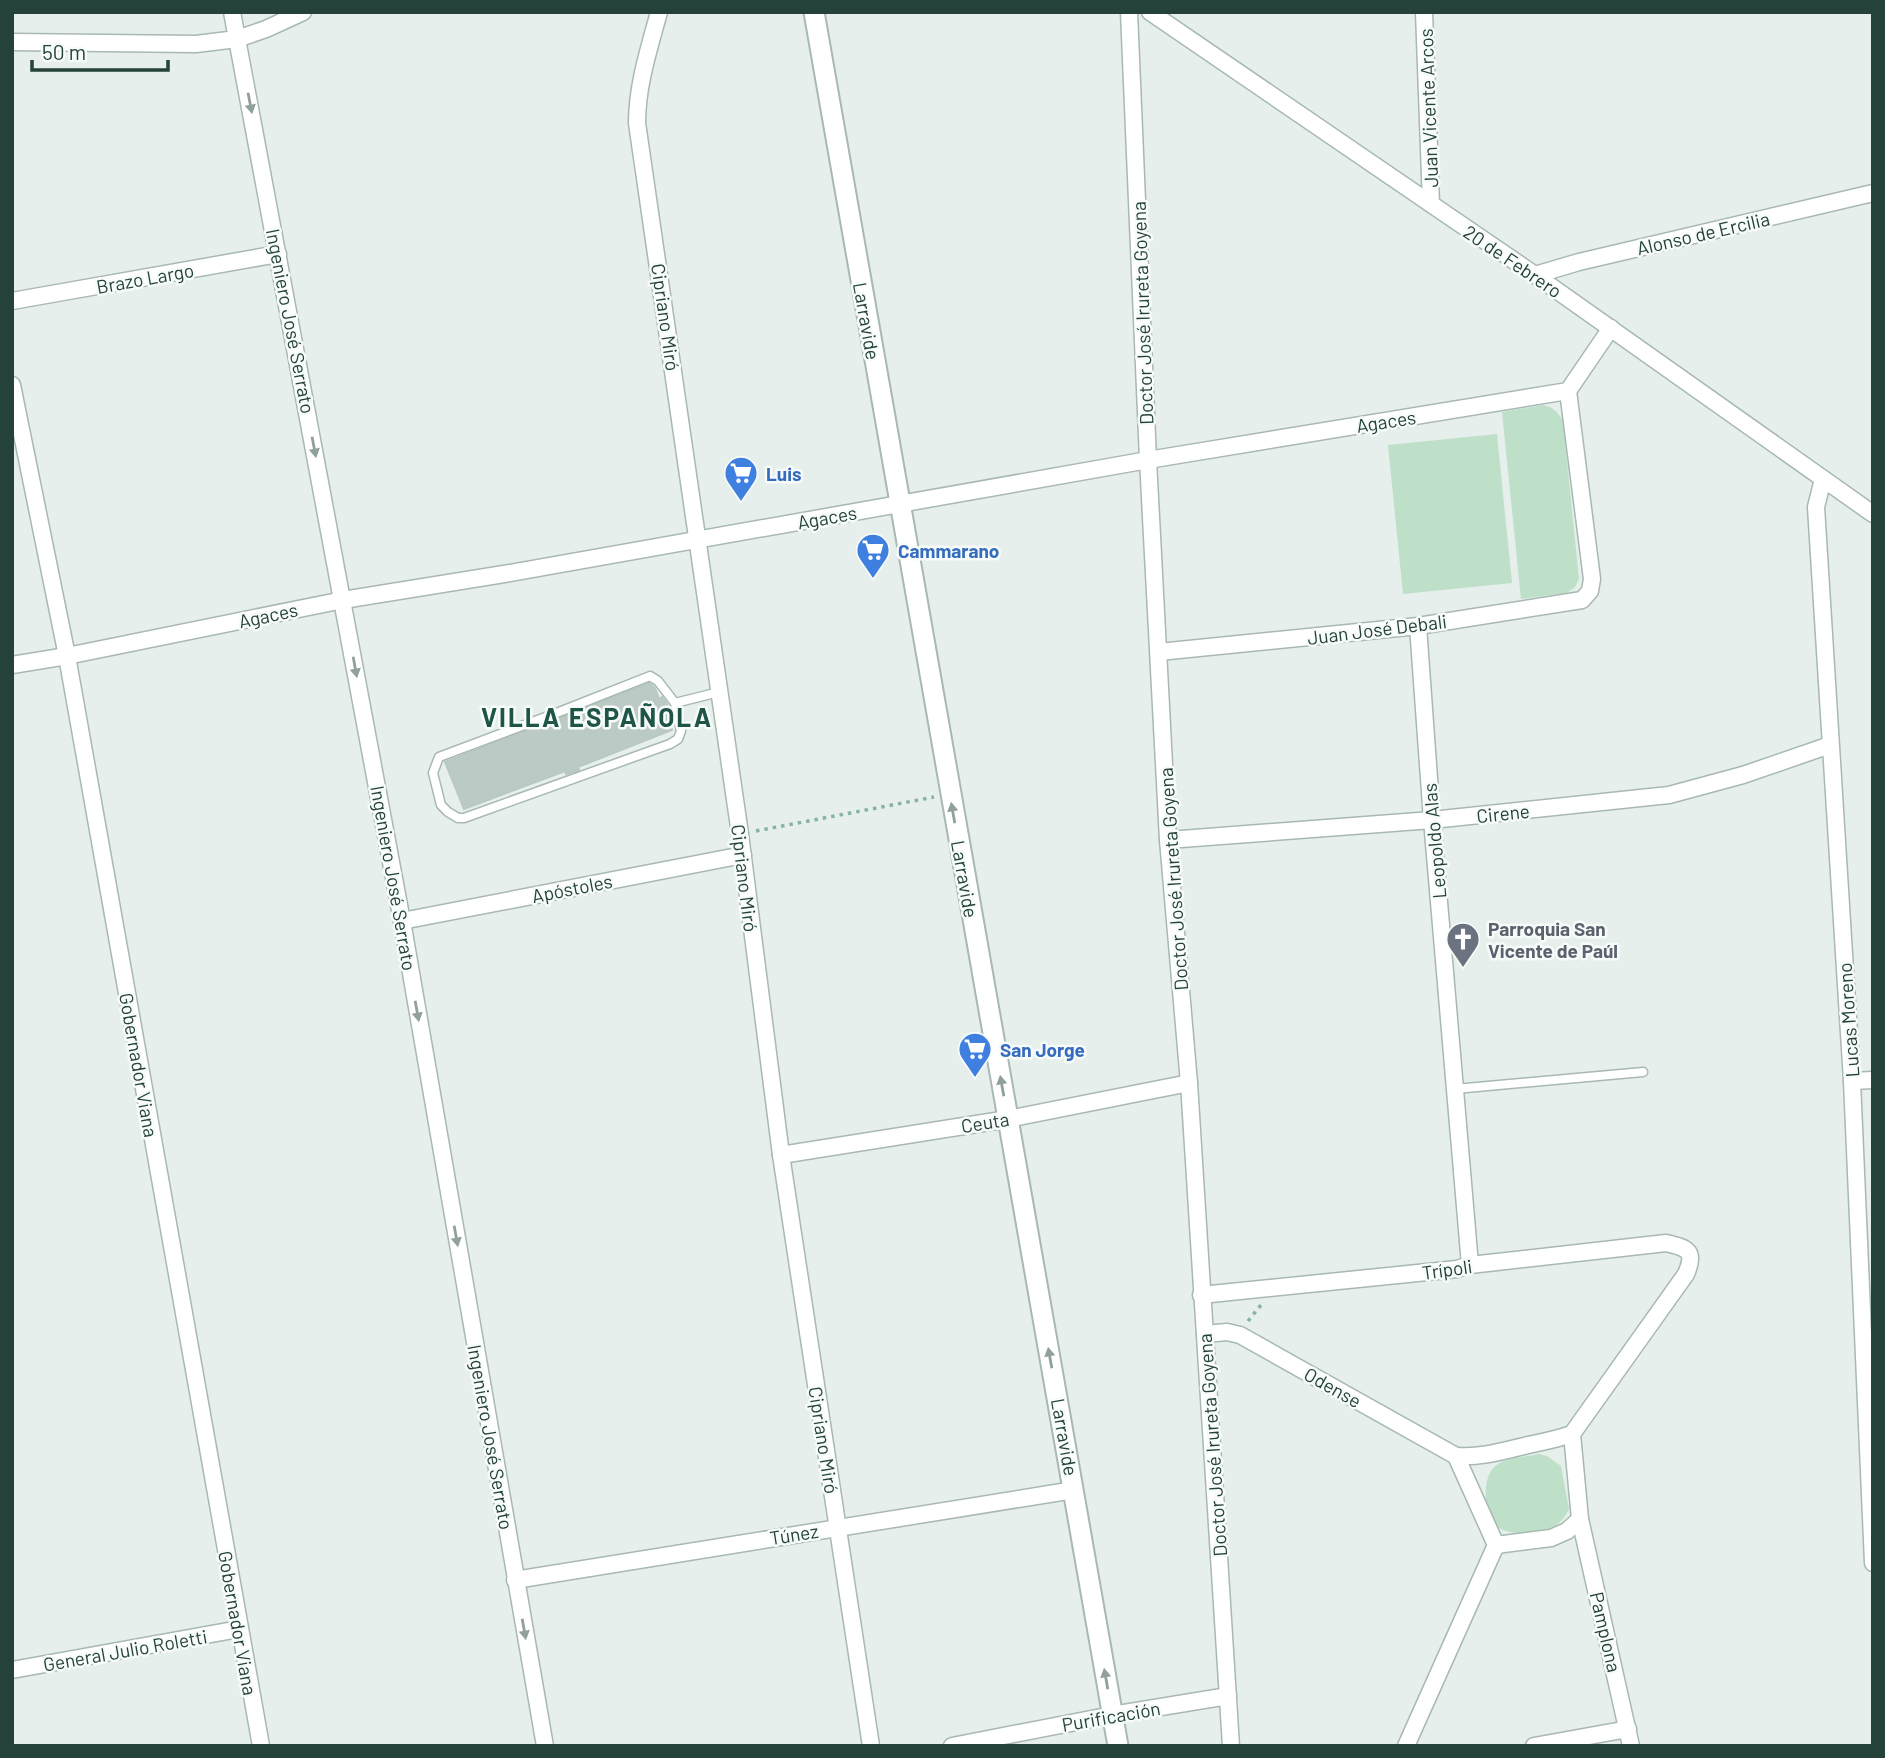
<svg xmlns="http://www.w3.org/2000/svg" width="1885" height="1758" font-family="Barlow,sans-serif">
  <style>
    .green { fill: #bfe0c8 }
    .building { fill: #bbcac4; stroke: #b8c9c2; stroke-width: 2 }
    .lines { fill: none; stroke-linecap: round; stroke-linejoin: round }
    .service-casing { stroke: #a8b8b2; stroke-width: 11 }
    .minor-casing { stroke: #a8b8b2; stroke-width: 19 }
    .tertiary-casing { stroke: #a8b8b2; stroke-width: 23 }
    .path { stroke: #86b3a5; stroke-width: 3.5; stroke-dasharray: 3.5 5; stroke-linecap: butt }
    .service { stroke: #fff; stroke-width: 8 }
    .minor { stroke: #fff; stroke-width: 16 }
    .tertiary { stroke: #fff; stroke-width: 19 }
    .oneway { fill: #92a09c }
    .labels { text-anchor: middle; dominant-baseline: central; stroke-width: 5; stroke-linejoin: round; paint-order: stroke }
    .street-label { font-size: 19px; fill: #24423a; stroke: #f7fbf9 }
    .shop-label { font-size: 19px; font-weight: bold; fill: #366cbe; stroke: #f7fbf9; text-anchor: start }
    .worship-label { font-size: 19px; font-weight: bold; fill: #5b616d; stroke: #f7fbf9; text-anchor: start }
    .district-label { font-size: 26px; font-weight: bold; letter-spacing: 2px; fill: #1f5548; stroke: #f7fbf9 }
  </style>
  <rect width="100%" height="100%" fill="#e6efeb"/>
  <g class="green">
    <path d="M 1543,405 C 1553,407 1558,412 1563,421 L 1579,579 L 1575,587 L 1567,593 L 1521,599 L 1502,412 Z"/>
    <path d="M 1497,434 L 1512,583 L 1403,594 L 1388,445 Z"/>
    <path d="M 1539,1454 L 1547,1456 L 1561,1466 L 1569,1509 C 1566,1516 1561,1522 1555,1526 C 1542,1533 1510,1537 1498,1527 C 1483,1515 1480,1475 1498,1464 C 1509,1457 1526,1457 1539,1454 Z"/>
  </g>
  <path class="building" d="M 649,683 L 655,688 L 659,699 L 662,697 L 666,702 L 670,712 L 666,714 L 672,730 L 578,767 L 579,770 L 566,774 L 565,771 L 464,809 L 445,762 Z"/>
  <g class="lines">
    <defs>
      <g id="service">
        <path d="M 650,676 L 658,681 L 675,703 L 681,731 L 678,739 L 670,744 L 464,818 L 458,818 L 448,812 L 441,805 L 433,773 L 439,757 L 559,712 Z"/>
        <path d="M 675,703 L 719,692"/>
        <path d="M 1455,1089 L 1643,1072"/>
      </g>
      <g id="minor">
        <path d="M 232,12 L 402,921 L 545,1746"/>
        <path d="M 659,12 C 649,49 637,85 637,123 L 740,834 L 781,1155 L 871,1746"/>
        <path d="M 1129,12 L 1148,460 L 1168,840 L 1189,1083 L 1231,1746"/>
        <path d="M 1150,12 L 1535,275 L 1873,514"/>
        <path d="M 1424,12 L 1431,204"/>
        <path d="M 12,42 L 196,44 L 237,39 L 266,29 L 303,12"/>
        <path d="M 1535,275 L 1579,262 L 1873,193"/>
        <path d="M 12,301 L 278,254"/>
        <path d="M 12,385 L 67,656 L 261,1746"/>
        <path d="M 1823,479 L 1816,507 L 1852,1081 L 1873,1563"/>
        <path d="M 1418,626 L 1432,820 L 1470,1265"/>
        <path d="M 1159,652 L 1418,626 L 1582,600 L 1590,591 L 1592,579 L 1568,391"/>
        <path d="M 12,665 L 67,656 L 343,600 L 504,574 L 1148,460 L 1568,391 L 1611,328"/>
        <path d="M 1168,840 L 1432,820 L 1669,795 L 1743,775 L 1830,745"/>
        <path d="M 402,921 L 743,855"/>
        <path d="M 1852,1081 L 1873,1080"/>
        <path d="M 781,1155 L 1008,1119 L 1189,1083"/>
        <path d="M 1201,1295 L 1457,1269 L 1470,1265 L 1666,1243 C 1688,1248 1696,1251 1686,1274 L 1572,1434 L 1580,1519 L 1631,1746"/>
        <path d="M 1205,1334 L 1227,1332 L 1240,1335 L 1456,1456 L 1496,1545 L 1406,1746"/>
        <path d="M 1456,1456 C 1481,1458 1503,1451 1528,1445 C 1543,1442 1557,1439 1572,1434"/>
        <path d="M 1496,1545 L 1551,1538 L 1567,1531 L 1580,1519"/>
        <path d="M 515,1580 L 1074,1490"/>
        <path d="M 12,1670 L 239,1629"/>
        <path d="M 952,1746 L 1112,1715 L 1228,1696"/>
        <path d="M 1534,1746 L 1628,1729"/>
      </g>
      <path id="tertiary" d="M 814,12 L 1118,1746"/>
    </defs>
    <use href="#service" class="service-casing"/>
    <use href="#minor" class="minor-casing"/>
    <use href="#tertiary" class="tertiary-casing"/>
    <g class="path">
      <path d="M 756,831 L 934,797"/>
      <path d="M 1248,1321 L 1261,1305"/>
    </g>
    <use href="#service" class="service"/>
    <use href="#minor" class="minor"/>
    <use href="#tertiary" class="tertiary"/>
  </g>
  <defs><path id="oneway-solid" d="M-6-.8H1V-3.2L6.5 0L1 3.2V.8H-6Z" transform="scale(1.75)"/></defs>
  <g class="oneway">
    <use href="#oneway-solid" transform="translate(250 103) rotate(79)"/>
    <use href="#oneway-solid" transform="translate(314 447) rotate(79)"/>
    <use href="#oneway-solid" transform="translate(355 667) rotate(80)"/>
    <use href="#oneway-solid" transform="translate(953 813) rotate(-100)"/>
    <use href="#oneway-solid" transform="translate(417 1011) rotate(80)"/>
    <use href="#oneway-solid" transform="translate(1002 1086) rotate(-100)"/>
    <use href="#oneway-solid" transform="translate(456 1236) rotate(80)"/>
    <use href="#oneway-solid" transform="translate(1050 1358) rotate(-100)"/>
    <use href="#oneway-solid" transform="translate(524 1629) rotate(80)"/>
    <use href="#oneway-solid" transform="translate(1106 1679) rotate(-100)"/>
  </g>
  <defs>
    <symbol id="supermarket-pin" viewBox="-11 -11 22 30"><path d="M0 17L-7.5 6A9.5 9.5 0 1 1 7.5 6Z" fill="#3f7fe0" stroke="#f7fbf9"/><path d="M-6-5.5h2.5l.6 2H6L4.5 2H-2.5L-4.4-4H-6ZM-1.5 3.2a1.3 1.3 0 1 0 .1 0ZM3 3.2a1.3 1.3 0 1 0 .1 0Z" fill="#fff"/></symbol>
    <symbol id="church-pin" viewBox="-11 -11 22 30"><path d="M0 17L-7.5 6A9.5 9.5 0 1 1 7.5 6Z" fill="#6b7280" stroke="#f7fbf9"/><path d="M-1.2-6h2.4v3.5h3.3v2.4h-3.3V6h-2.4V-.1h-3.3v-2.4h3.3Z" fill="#fff"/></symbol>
  </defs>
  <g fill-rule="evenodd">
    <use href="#supermarket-pin" x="722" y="454" width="38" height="52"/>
    <use href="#supermarket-pin" x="854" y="531" width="38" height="52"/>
    <use href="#church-pin" x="1444" y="920" width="38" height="52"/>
    <use href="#supermarket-pin" x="956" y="1030" width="38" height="52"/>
  </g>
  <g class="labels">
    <g class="street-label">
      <text transform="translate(1428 108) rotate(-92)">Juan Vicente Arcos</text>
      <text transform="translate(1703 233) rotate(-13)">Alonso de Ercilia</text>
      <text transform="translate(1513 261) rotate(34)">20 de Febrero</text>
      <text transform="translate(145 278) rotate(-10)">Brazo Largo</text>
      <text transform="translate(1142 313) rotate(-92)">Doctor José Irureta Goyena</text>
      <text transform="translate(666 317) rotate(82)">Cipriano Miró</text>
      <text transform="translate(291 321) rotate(79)">Ingeniero José Serrato</text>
      <text transform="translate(867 321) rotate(80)">Larravide</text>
      <text transform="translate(1386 421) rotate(-9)">Agaces</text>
      <text transform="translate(827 517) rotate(-10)">Agaces</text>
      <text transform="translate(268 615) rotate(-12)">Agaces</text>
      <text transform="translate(1377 629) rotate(-7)">Juan José Debali</text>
      <text transform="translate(1503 813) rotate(-6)">Cirene</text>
      <text transform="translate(1434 841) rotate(-95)">Leopoldo Alas</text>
      <text transform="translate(394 878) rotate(80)">Ingeniero José Serrato</text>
      <text transform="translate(745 878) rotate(83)">Cipriano Miró</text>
      <text transform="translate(965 879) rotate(80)">Larravide</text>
      <text transform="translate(1173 879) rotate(-94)">Doctor José Irureta Goyena</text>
      <text transform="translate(572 888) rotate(-11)">Apóstoles</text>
      <text transform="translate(1848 1020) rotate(-94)">Lucas Moreno</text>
      <text transform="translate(139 1065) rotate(80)">Gobernador Viana</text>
      <text transform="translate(985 1122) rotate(-9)">Ceuta</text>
      <text transform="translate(1447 1269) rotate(-8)">Trípoli</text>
      <text transform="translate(1333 1387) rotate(29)">Odense</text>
      <text transform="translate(491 1437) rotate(80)">Ingeniero José Serrato</text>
      <text transform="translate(1065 1437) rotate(80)">Larravide</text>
      <text transform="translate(824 1440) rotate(81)">Cipriano Miró</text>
      <text transform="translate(1212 1445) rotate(-94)">Doctor José Irureta Goyena</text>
      <text transform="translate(794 1534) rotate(-9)">Túnez</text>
      <text transform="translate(238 1623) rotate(80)">Gobernador Viana</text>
      <text transform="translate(1606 1632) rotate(77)">Pamplona</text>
      <text transform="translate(125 1650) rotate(-10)">General Julio Roletti</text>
      <text transform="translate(1111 1716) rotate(-10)">Purificación</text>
    </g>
    <g class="shop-label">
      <text x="766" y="473">Luis</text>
      <text x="898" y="550">Cammarano</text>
      <text x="1000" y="1049">San Jorge</text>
    </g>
    <g class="worship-label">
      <text x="1488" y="928">Parroquia San<tspan x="1488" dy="22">Vicente de Paúl</tspan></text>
    </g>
    <g class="district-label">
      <text x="597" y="716">VILLA ESPAÑOLA</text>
    </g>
  </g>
  <rect width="1885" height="1758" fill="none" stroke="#24423a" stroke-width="28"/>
  <path d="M32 60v10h136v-10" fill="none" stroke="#24423a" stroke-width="3.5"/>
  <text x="42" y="60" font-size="21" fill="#24423a" stroke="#f7fbf9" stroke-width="5" paint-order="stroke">50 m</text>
</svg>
